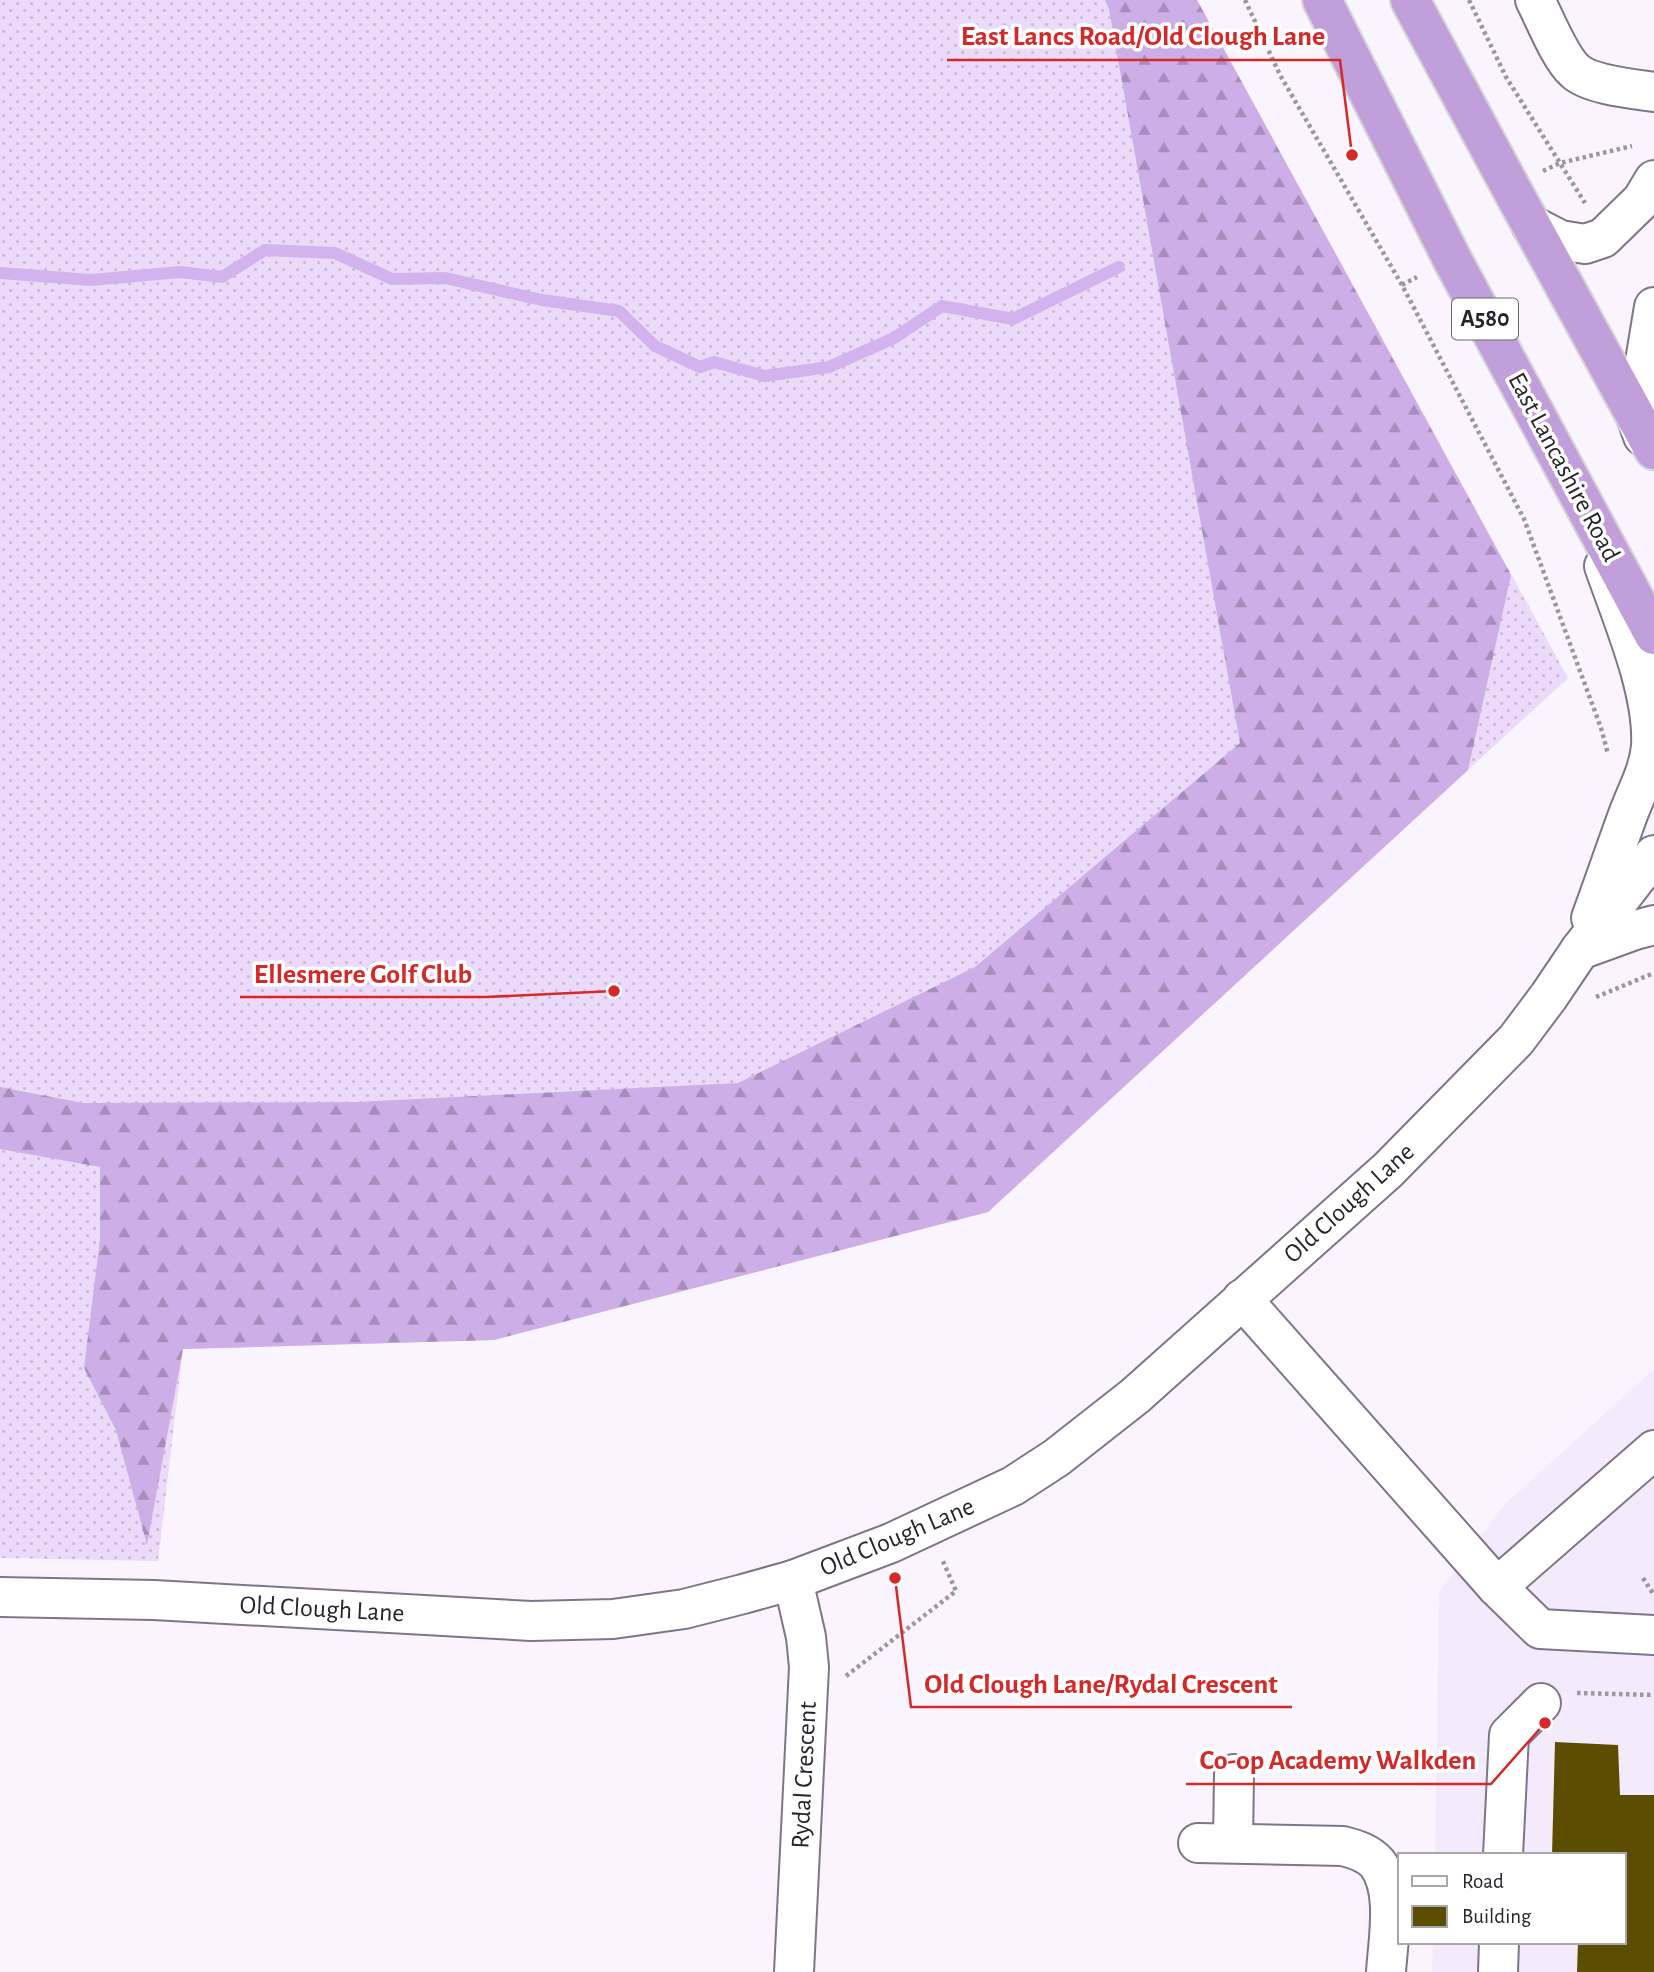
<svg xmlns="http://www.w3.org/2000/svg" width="1654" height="1972" font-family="'Alegreya Sans',sans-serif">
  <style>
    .built { fill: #f3eafb }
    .grass { fill: url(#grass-dots) }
    .forest { fill: url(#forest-firs) }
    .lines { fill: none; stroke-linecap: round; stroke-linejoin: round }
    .stream { stroke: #d3b3ed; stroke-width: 12 }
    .building { fill: #5b4d01 }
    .minor-casing { stroke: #7f7588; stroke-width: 42 }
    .highway-casing { stroke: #d4d3d5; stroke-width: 42 }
    .path { stroke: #9b969f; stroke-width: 4.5; stroke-dasharray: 3.5 3.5; stroke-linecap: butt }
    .minor { stroke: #fff; stroke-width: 38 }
    .highway { stroke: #c09fda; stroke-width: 38 }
    .labels { text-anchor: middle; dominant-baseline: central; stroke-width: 7; stroke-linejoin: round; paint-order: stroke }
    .shield { fill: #fff; stroke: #68666b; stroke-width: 2 }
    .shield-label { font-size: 24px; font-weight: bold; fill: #28242c }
    .street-label { font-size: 26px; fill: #28242c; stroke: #fff }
    .leader { fill: none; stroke: #d62828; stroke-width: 2.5 }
    .callout-dot { fill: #d62828; stroke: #fff; stroke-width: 2.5 }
    .callout-label { font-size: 28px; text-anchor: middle; font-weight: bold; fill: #d62828; stroke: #fff; stroke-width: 7; stroke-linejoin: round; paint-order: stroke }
  </style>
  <defs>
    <pattern id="grass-dots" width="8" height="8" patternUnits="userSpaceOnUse" patternTransform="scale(1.75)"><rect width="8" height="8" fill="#ebdafa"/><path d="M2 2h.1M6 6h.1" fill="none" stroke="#cabbd6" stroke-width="1.8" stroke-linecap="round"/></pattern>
    <pattern id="forest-firs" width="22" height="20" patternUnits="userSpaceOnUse" patternTransform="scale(1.75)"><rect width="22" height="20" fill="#ceaee7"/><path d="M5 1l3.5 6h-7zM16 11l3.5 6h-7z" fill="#a78dbb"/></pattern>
  </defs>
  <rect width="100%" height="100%" fill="#f9f4fd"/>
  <path class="built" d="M 1654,1369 L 1654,1972 L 1432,1972 L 1433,1942 L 1624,1942 L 1624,1855 L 1435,1855 L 1439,1592 L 1503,1506 Z"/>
  <path class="grass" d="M 0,0 L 1197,0 L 1568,678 L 988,1212 L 494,1340 L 183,1349 L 158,1561 L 0,1558 Z"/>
  <path class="forest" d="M 1105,0 L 1197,0 L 1511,575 L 1468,770 L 988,1212 L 494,1340 L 183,1349 L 147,1545 L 116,1430 L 84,1368 L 100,1239 L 100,1167 L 0,1149 L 0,1087 L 83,1103 L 357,1102 L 738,1083 L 975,967 L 1240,743 L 1109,9 Z"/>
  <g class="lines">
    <path class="stream" d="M 0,273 L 91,280 L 180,272 L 222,277 L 265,250 L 335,253 L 392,279 L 445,278 L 542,300 L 619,311 L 655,346 L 700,367 L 714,362 L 765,376 L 829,367 L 894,338 L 942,306 L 1013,319 L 1119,267"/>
  </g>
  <path class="building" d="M 1555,1742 L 1618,1745 L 1620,1795 L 1654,1795 L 1654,1972 L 1577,1972 L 1578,1942 L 1624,1942 L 1624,1855 L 1552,1855 Z"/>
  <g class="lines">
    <defs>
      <g id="minor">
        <path d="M 1535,0 C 1545,19 1560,58 1575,71 C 1590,85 1634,89 1654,92"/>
        <path d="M 1531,225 L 1560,240 L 1585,244 L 1603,238 L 1642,200 L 1654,180"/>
        <path d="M 1643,436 L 1636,416 L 1654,307"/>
        <path d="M 1591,918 C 1604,883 1616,847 1629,812 C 1637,791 1649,770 1651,746 C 1654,691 1622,618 1604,566"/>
        <path d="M 1580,950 L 1635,930 L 1654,925"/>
        <path d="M 1242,1299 L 1497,1587 L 1540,1629 L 1654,1635"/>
        <path d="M 793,1580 L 806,1637 L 809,1667 L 794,1972"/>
        <path d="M 1497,1587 L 1654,1450"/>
        <path d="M 0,1597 L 154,1600 L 531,1621 L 613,1619 L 684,1609 L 743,1594 L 793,1580 L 891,1543 L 1013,1486 L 1056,1458 L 1135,1396 L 1388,1170 L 1516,1040 L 1549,996 L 1580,950 L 1654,855"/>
        <path d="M 1198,1843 L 1343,1846 C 1355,1849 1368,1853 1377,1863 C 1398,1890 1388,1940 1386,1972"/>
        <path d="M 1233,1843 L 1234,1774"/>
        <path d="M 1503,1855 L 1509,1735 L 1541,1703"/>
        <path d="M 1498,1972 L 1499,1942"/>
      </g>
      <g id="highway">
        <path d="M 1322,0 L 1452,259 L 1654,635"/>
        <path d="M 1410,0 L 1511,188 L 1654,450"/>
      </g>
    </defs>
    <use href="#minor" class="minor-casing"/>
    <use href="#highway" class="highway-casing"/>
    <g class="path">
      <path d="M 1245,0 L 1280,75 L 1402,285 L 1524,519 L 1601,728 L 1608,754"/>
      <path d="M 1469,0 L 1506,77 L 1585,203"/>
      <path d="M 1543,171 L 1560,163 L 1632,146"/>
      <path d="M 1402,285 L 1417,277"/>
      <path d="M 1596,997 L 1654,973"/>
      <path d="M 1643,1578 L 1654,1595"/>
      <path d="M 846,1676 L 956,1591 L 942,1559"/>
      <path d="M 1577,1693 L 1654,1695"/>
    </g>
    <use href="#minor" class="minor"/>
    <use href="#highway" class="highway"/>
  </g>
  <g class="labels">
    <rect class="shield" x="1452" y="298.5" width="66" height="41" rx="5"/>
    <g class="shield-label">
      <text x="1485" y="319">A580</text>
    </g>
    <g class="street-label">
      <text transform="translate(1564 467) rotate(62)">East Lancashire Road</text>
      <text transform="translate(1349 1203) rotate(-42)">Old Clough Lane</text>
      <text transform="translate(897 1537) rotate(-23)">Old Clough Lane</text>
      <text transform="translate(322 1609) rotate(3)">Old Clough Lane</text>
      <text transform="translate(804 1775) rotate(-87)">Rydal Crescent</text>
    </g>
  </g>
  <path class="leader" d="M1352 155L1340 60H947M614 991L486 997H240M895 1578L911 1707H1292M1545 1723L1491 1784H1186"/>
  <g class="callout-dot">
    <circle cx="1352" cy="155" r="7"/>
    <circle cx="614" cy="991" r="7"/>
    <circle cx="895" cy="1578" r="7"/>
    <circle cx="1545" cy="1723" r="7"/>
  </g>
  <g class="callout-label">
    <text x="1143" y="45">East Lancs Road/Old Clough Lane</text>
    <text x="363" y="983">Ellesmere Golf Club</text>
    <text x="1101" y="1693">Old Clough Lane/Rydal Crescent</text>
    <text x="1338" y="1769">Co-op Academy Walkden</text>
  </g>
  <rect x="1398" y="1853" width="228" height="91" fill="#ffffff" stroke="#a9a7ab" stroke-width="2"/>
  <rect x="1412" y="1876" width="35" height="10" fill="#ffffff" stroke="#a9a7ab" stroke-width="2"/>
  <text x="1462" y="1888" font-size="21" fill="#28242c">Road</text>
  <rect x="1412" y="1906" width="35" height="21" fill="#5b4d01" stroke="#a9a7ab" stroke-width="2"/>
  <text x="1462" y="1923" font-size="21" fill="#28242c">Building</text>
</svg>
